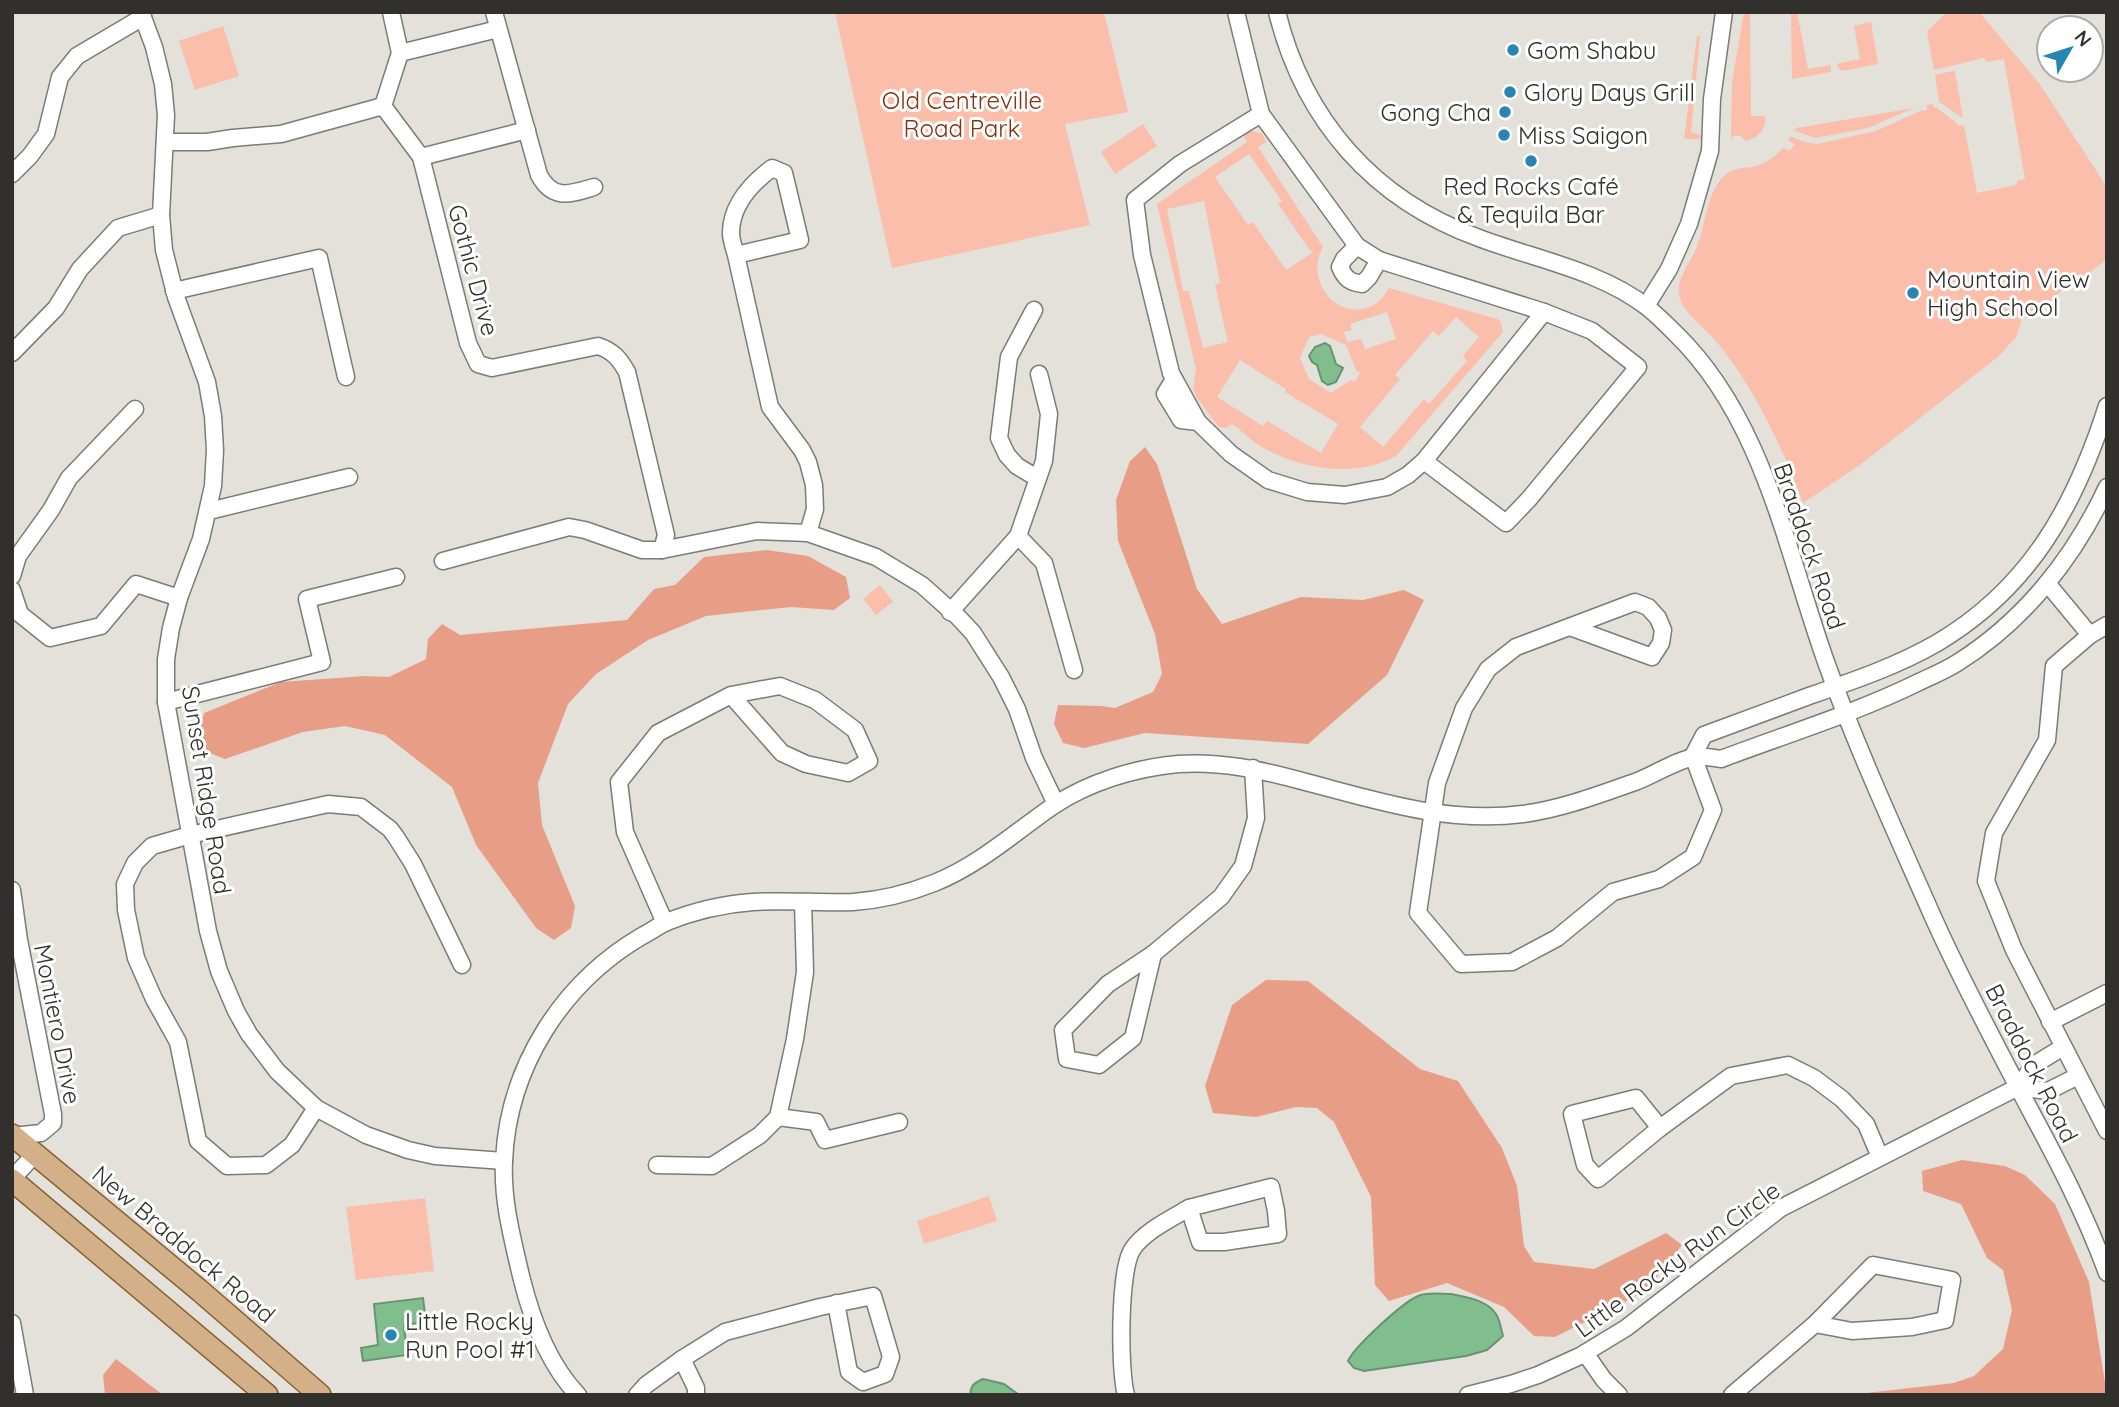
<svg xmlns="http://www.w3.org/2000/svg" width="2119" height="1407" font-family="Quicksand,sans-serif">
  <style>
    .green { fill: #fabeaa; fill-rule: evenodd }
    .forest { fill: #e89e86 }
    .water { fill: #80be8e; stroke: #689371; stroke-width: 2 }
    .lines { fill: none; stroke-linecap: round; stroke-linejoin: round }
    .minor-casing { stroke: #7c7b74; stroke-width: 19 }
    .major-casing { stroke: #876134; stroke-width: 24 }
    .minor { stroke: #fff; stroke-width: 16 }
    .major { stroke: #d3b088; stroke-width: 21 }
    .poi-dot { fill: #2885b1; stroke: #fff; stroke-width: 2.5 }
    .labels { text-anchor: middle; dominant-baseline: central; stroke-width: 6; stroke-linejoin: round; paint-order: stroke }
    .poi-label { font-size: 24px; fill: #31302d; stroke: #fff; text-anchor: start }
    .park-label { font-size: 24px; fill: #85300f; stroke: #fff }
    .street-label { font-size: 24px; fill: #31302d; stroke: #fff }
  </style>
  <rect width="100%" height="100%" fill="#e3e1da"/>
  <g class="green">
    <path d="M 835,12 L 1104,12 L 1128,112 L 1065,124 L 1090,225 L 892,268 Z"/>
    <path d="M 1744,12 L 1750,12 L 1751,116 L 1765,116 C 1767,130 1757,138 1745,141 L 1741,136 L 1733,136 L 1731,141 L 1732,82 Z"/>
    <path d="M 1791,12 L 1797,12 L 1808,69 L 1831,65 L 1831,72 L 1792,79 Z"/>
    <path d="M 1947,12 L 1979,12 L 2039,83 L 2107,187 L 2107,259 L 2069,289 L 2062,290 L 2034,316 L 2022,319 L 2016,337 L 1999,356 L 1860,465 L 1803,503 C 1781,445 1755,388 1715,340 C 1704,327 1682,312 1679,295 C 1676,279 1689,265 1695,251 C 1706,228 1705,196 1723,177 C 1735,165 1748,170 1762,164 C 1771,160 1777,154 1783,148 L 1790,151 L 1795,144 L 1788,140 L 1790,136 L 1804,142 L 1817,144 L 1876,131 L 1920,111 L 1927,110 L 1927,105 L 1933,104 L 1934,108 L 1936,107 L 1960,126 L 1964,125 L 1977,193 L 2017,185 L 2017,181 L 2025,179 L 2004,59 L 1986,62 L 1984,58 L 1934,70 L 1927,31 Z"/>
    <path d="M 1871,22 L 1878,64 L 1842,71 L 1838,68 L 1837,64 L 1860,59 L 1854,26 Z"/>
    <path d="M 223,26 L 239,76 L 195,90 L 179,41 Z"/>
    <path d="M 1697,36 L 1700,36 L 1691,132 L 1702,136 L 1700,139 L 1684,139 Z"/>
    <path d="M 1953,71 L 1955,72 L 1963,118 L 1939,102 L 1935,75 Z"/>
    <path d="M 1914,108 L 1868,128 L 1815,138 L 1793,130 L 1797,128 Z"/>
    <path d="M 1143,124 L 1157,146 L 1115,174 L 1101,152 Z"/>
    <path d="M 1249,130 L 1262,134 L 1266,142 L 1258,147 L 1323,247 C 1298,292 1361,338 1389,288 L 1500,320 L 1503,332 L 1396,456 C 1354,480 1292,468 1254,442 C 1246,436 1240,429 1232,424 L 1226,428 L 1219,427 L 1197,398 L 1193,389 L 1196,369 L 1157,204 L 1247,142 L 1243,135 ZM 1249,154 L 1282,201 L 1278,204 L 1312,253 L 1286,270 L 1253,222 L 1248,225 L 1215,177 ZM 1204,201 L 1220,283 L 1215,285 L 1228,342 L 1203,348 L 1189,291 L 1183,291 L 1167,209 ZM 1387,312 L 1396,339 L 1365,349 L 1361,339 L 1347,342 L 1344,332 L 1352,330 L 1350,324 ZM 1456,317 L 1479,337 L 1463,356 L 1467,361 L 1429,404 L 1424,399 L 1383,447 L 1360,427 L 1400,379 L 1395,375 L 1433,331 L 1439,336 ZM 1321,334 L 1346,345 L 1356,370 L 1360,373 L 1355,382 L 1351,380 L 1331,393 L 1309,379 L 1300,358 L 1309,337 ZM 1240,360 L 1286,389 L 1285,392 L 1338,424 L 1321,453 L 1267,421 L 1263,426 L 1217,397 Z"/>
    <path d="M 880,585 L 893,602 L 876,615 L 863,599 Z"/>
    <path d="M 989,1196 L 997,1221 L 924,1244 L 917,1221 Z"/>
    <path d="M 425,1198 L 434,1271 L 356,1280 L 346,1207 Z"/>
  </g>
  <g class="forest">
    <path d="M 1145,447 L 1157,464 L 1197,589 L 1222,624 L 1301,597 L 1363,600 L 1404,590 L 1424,600 L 1387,675 L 1308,744 L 1145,733 L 1084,748 L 1063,743 L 1054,724 L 1058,705 L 1101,706 L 1115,708 L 1153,692 L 1162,674 L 1155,634 L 1118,541 L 1116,500 L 1130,461 Z"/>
    <path d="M 767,550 L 808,556 L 846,577 L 850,598 L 834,610 L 791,607 L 706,616 L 648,640 L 596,674 L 568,704 L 538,783 L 542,825 L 575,906 L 571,928 L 554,940 L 536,928 L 476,845 L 452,787 L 385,735 L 345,726 L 303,732 L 225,759 L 205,751 L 199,733 L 204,713 L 281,682 L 365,676 L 389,677 L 426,659 L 428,639 L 442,624 L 460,635 L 627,620 L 654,589 L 675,585 L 704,557 Z"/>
    <path d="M 1266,980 L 1308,981 L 1420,1069 L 1458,1081 L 1502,1148 L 1517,1186 L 1524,1246 L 1534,1262 L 1594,1269 L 1666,1233 L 1682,1245 L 1646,1291 L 1555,1337 L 1534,1336 L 1504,1307 L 1447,1283 L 1389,1301 L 1375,1285 L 1371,1197 L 1334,1122 L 1317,1108 L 1296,1107 L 1256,1117 L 1213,1113 L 1205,1086 L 1232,1005 Z"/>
    <path d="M 1962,1160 L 2005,1166 L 2025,1175 L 2055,1204 L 2089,1282 L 2107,1395 L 1849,1395 L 1954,1383 L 1974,1376 L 2003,1349 L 2012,1310 L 2003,1270 L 1987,1258 L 1961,1204 L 1923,1191 L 1922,1171 Z"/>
    <path d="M 116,1359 L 163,1395 L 105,1395 L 103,1375 Z"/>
  </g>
  <g class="water">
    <path d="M 1325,343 L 1330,346 L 1336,364 L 1343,368 L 1336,382 L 1328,385 L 1322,381 L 1317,365 L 1312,362 L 1309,356 L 1315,347 Z"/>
    <path d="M 1451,1294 C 1466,1297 1487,1300 1496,1314 C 1500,1320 1501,1329 1503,1336 L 1487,1350 L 1466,1356 L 1364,1371 L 1354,1368 L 1348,1361 C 1355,1346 1402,1303 1418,1296 C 1426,1292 1441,1294 1451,1294 Z"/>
    <path d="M 423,1298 L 426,1322 L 404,1325 L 407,1355 L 363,1361 L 361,1348 L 378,1345 L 374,1304 Z"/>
    <path d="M 983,1379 L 1004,1384 L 1019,1395 L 970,1395 C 971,1385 974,1383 983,1379 Z"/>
  </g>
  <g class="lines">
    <defs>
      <g id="minor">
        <path d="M 141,12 L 154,47 L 163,84 L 166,115 L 161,215 L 164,250 L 176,297 L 207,382 L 213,416 L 215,450 L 213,486 L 201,539 L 179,598 L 171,628 L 166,659 L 166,702 L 208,931 L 219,971 L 236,1011 L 249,1034 L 277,1071 L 316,1108 L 366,1135 L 408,1150 L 435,1156 L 504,1161"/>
        <path d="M 494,12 L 539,175 C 553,201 570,194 594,187"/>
        <path d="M 1236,12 L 1261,114 L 1357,246 L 1379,260 L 1544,312 L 1592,331 L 1638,367 L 1529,499 L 1506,523 L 1424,461"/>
        <path d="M 1277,12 C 1304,121 1374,200 1479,238 C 1534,259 1599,270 1647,307 C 1657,315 1667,325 1676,334 C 1764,420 1786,550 1826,662 C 1857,749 1896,833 1933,917 C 1962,982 1996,1045 2029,1108 C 2058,1162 2086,1215 2107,1273"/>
        <path d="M 400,53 L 498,29"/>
        <path d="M 383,106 L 421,157 L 468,343 L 478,364 L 492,368 L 598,346 C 613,351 619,358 627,372 L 666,535 L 662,550"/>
        <path d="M 383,106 L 400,53 L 391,12"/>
        <path d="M 1261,114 L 1180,164 L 1135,200 L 1142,255 L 1171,373 L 1198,422 L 1231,454 L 1268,480 L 1307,492 L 1345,495 L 1387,487 L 1408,475 L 1424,461 L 1544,312"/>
        <path d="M 165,142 L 207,142 L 233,138 L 281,134 L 383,106"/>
        <path d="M 421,157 L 527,130"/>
        <path d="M 12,174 L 30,156 L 46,134 L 60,77 L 77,56 L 143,17"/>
        <path d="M 1357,246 L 1344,259 L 1340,267 C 1345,279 1350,282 1362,284 L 1369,277 L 1379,260"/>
        <path d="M 736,255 C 734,248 731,240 731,233 C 731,205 752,183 772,168 L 784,173 L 800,240 L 736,255 L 770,407 L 802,450 L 808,462 L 814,485 L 815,509 L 808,533"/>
        <path d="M 174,291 L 319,258 L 346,377"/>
        <path d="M 1646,306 L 1669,269 L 1689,224 L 1710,151 L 1712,99 L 1724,12"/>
        <path d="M 1034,310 L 1009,357 L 999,438 L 1007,455 L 1017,466 L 1037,478"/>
        <path d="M 12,353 L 56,308 L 80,269 L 118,228 L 161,215"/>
        <path d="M 1174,379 L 1165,394 L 1181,420 L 1198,422"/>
        <path d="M 209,511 L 349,477"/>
        <path d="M 1018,536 L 1044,563 L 1074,670"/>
        <path d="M 443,561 L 569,527 L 585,530 L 642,550 L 662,550 L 757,531 L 808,533 L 876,557 L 922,585 L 959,618 L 973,633 L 1001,677 L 1017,709 L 1034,758 L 1056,804"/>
        <path d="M 12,576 L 18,556 L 51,510 L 69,478 L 135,409"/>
        <path d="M 2047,583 L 2090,635"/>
        <path d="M 12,590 L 20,614 L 50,638 L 101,626 L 136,584 L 179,598"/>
        <path d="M 950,612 L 1018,536 L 1044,461 L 1049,414 L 1039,374"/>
        <path d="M 2107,625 L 2090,635 L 2054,666 L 2047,740 L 1994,833 L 1986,881 L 2014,950 L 2107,1131"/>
        <path d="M 1570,627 L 1652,657 L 1661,643 L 1663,630 L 1658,618 L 1648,607 L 1635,602 L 1516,647 L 1488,669 L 1464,708 L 1437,783 L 1418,913 L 1461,964 L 1512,962 L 1557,938 L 1613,892 L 1659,879 L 1693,857 L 1713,810 L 1693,756"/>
        <path d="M 166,702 L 322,662 L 307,599 L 396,577"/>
        <path d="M 1693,756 L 1704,735 C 1739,722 1774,709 1809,696 C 1853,681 1897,666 1937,643 C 2030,588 2075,506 2107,406"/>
        <path d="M 12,890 L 19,940 L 53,1114 L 53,1123 L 41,1133 L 13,1136"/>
        <path d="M 665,923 L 625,832 L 619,782 L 658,733 L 731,695 L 780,686 L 815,700 L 855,730 L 869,761 L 848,773 L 806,764 L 782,753 L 731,695"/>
        <path d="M 1153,954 L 1133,1038 L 1099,1065 L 1067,1059 L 1063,1030 L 1108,984 Z"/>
        <path d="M 1153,954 L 1221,897 L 1243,866 L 1256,818 L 1253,768"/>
        <path d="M 2050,1022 L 2107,993"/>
        <path d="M 2018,1087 L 2048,1091 L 2078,1076"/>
        <path d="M 1636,1098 L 1660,1128 L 1598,1179 L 1585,1165 L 1572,1114 Z"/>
        <path d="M 316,1108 L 292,1145 L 266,1165 L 227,1166 L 198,1141 L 178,1042 L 154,999 L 136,958 L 126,910 L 125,884 L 135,863 L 152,846 L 190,835 L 328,804 L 361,807 L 390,829 L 396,837 L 413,864 L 462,965"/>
        <path d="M 778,1117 L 816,1122 L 825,1140 L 899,1122"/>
        <path d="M 1660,1128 L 1731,1076 L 1788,1065 L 1814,1078 L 1842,1099 L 1866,1124 L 1880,1157"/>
        <path d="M 657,1165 L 712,1166 L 760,1135 L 778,1117 L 795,1039 L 805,972 L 803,902"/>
        <path d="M 12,1179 L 35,1154"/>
        <path d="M 1271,1187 L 1276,1211 L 1278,1234 L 1224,1242 L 1200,1242 L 1189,1208 Z"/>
        <path d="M 1873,1265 L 1952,1280 L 1945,1320 L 1912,1327 L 1852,1331 L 1815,1324 Z"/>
        <path d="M 12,1323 L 25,1395"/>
        <path d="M 1585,1353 L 1604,1380 L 1619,1395"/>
        <path d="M 682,1359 L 696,1388 L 696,1395"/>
        <path d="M 578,1395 C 548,1364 531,1317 521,1276 C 512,1237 502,1200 504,1161 C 508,1067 562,983 642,936 C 650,932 657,927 664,923 C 691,912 724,904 753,902 C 786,900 820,903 853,902 C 881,900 909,893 934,883 C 979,865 1014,833 1053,806 C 1089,782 1135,768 1178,764 C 1221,761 1261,770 1302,781 C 1375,800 1446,824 1523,814 C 1561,809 1598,795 1635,782 C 1652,776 1680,758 1696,757 C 1704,756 1713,758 1721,759 C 1787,734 1856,713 1919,682 C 1932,676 1946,670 1957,663 C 2024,621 2074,558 2107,487"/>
        <path d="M 637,1395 L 646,1385 L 682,1359 L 725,1332 L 820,1307 L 873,1296 L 891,1357 L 885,1374 L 863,1382 L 849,1372 L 836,1303"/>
        <path d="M 1126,1395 C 1119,1370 1119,1271 1132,1250 C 1143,1232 1172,1218 1189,1208"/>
        <path d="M 1468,1395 L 1511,1384 L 1538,1375 L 1580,1356 L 1626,1328 L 1781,1208 L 2018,1087 L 2034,1065 L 2063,1047"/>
        <path d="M 1732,1395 L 1815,1324"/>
      </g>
      <g id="major">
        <path d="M 12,1135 L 199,1290 L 320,1395"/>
        <path d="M 12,1180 L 267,1395"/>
      </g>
    </defs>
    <use href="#minor" class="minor-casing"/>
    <use href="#major" class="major-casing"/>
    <use href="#minor" class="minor"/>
    <use href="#major" class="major"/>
  </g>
  <g class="poi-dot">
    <circle cx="1513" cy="50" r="7"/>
    <circle cx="1510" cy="92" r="7"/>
    <circle cx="1505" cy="112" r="7"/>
    <circle cx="1504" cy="135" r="7"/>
    <circle cx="1531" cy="161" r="7"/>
    <circle cx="1913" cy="293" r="7"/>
    <circle cx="391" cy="1335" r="7"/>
  </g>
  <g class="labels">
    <g class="poi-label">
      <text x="1527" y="50">Gom Shabu</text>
      <text x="1524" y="92">Glory Days Grill</text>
      <text x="1491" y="112" text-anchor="end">Gong Cha</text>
      <text x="1518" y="135">Miss Saigon</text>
      <text x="1531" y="186" text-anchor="middle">Red Rocks Café<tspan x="1531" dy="28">&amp; Tequila Bar</tspan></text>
      <text x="1927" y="279">Mountain View<tspan x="1927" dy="28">High School</tspan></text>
      <text x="405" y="1321">Little Rocky<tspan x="405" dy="28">Run Pool #1</tspan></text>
    </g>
    <g class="park-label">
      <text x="962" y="100">Old Centreville<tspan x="962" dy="28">Road Park</tspan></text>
    </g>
    <g class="street-label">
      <text transform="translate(474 270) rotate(75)">Gothic Drive</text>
      <text transform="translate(1810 546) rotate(71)">Braddock Road</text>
      <text transform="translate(207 790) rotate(81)">Sunset Ridge Road</text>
      <text transform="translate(58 1024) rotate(79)">Montiero Drive</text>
      <text transform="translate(2032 1063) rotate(63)">Braddock Road</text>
      <text transform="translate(184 1244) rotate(40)">New Braddock Road</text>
      <text transform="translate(1677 1259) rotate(-36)">Little Rocky Run Circle</text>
    </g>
  </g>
  <rect width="2119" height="1407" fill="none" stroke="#31302d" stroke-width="28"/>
  <g transform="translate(2070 49) rotate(51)"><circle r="33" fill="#ffffff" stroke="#adacab" stroke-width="2"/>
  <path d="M0-5L12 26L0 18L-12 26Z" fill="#2885b1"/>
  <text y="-10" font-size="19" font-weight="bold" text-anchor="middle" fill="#31302d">N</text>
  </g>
</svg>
